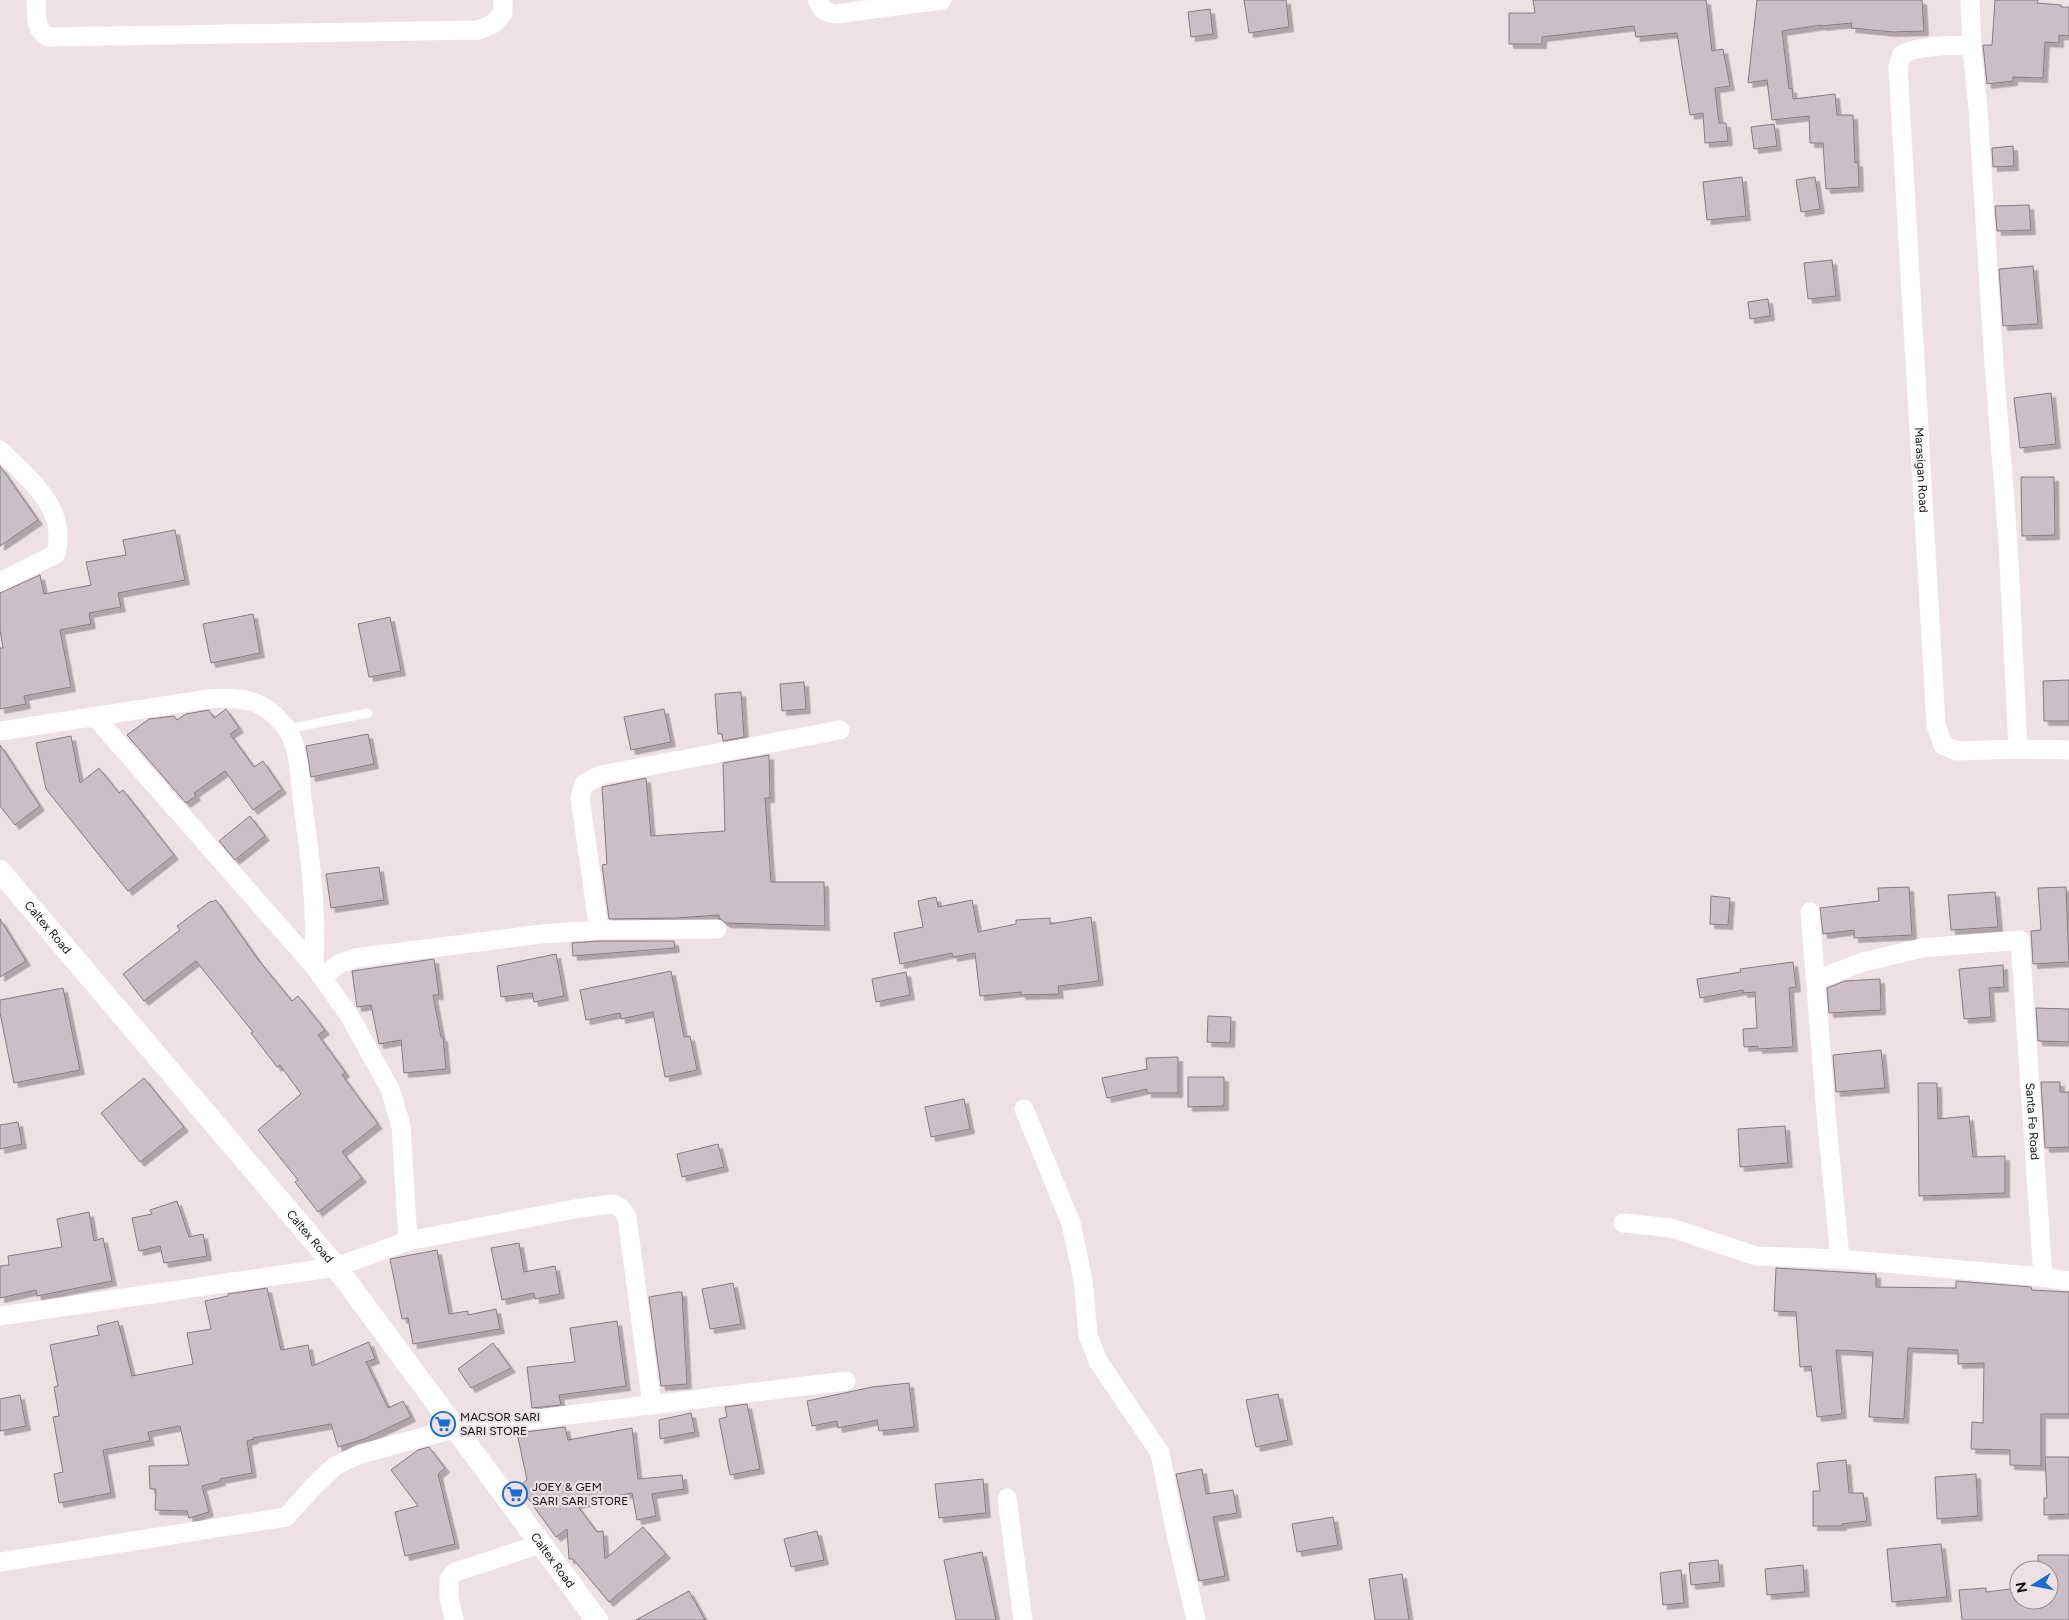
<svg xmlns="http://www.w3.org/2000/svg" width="2069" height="1620" font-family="Figtree,sans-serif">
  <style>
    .building { fill: #cbbec6; stroke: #867b82; filter: url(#shadow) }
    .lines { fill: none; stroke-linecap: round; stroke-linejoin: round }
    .service { stroke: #fff; stroke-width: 9 }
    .minor { stroke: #fff; stroke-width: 19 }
    .tertiary { stroke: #fff; stroke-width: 22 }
    .labels { text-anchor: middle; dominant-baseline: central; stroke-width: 4.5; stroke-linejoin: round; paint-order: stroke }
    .street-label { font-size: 12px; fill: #120d0f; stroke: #efe0e4 }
    .poi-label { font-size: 12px; fill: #120d0f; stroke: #efe0e4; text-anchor: start }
  </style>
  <defs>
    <filter id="shadow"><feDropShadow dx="4.5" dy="4.5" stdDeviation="0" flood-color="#0004"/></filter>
  </defs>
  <rect width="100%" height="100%" fill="#efe0e4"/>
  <g class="building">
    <path d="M 1244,0 L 1286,0 L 1289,27 L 1249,33 Z"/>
    <path d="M 1533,0 L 1706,0 L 1712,51 L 1723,49 L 1730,86 L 1715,88 L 1719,123 L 1726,123 L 1728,141 L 1705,143 L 1703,113 L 1690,115 L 1677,33 L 1636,37 L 1634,26 L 1542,37 L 1542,44 L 1509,44 L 1509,13 L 1535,13 Z"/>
    <path d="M 1757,0 L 1922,0 L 1924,31 L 1893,32 L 1851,28 L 1852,23 L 1821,26 L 1821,25 L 1782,31 L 1789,89 L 1792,88 L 1793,99 L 1835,94 L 1837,115 L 1853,115 L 1855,163 L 1858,162 L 1859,187 L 1826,189 L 1823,143 L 1810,143 L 1809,116 L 1772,120 L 1767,80 L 1748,83 Z"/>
    <path d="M 1995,0 L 2038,0 L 2037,3 L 2061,5 L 2061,7 L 2069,7 L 2069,36 L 2059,35 L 2059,43 L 2045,42 L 2043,78 L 2013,77 L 2013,81 L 1987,84 L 1983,45 L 1992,45 Z"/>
    <path d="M 1210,9 L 1213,34 L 1191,37 L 1188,12 Z"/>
    <path d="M 1774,124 L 1777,146 L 1754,149 L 1751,127 Z"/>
    <path d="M 2013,146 L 2014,166 L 1993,167 L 1992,148 Z"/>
    <path d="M 1742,177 L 1746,216 L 1707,220 L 1703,182 Z"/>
    <path d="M 1815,177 L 1820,209 L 1801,212 L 1796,180 Z"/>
    <path d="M 2029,205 L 2031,230 L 1997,231 L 1995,206 Z"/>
    <path d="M 1832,260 L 1836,296 L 1808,299 L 1804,263 Z"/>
    <path d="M 2033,266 L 2038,324 L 2003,326 L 1999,269 Z"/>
    <path d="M 1768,299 L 1770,316 L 1750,319 L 1748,302 Z"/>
    <path d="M 2051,393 L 2056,444 L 2020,448 L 2014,398 Z"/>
    <path d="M 0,466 L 38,520 L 0,546 Z"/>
    <path d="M 2021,477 L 2054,477 L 2055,535 L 2022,536 Z"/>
    <path d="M 175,530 L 185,580 L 118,593 L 121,607 L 89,613 L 91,624 L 60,630 L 71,687 L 24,696 L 26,704 L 0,709 L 0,648 L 3,648 L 0,630 L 0,593 L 40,575 L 44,594 L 91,585 L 86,562 L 126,555 L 123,540 Z"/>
    <path d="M 253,614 L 260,653 L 211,663 L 203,624 Z"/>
    <path d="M 390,617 L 401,671 L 369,677 L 358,624 Z"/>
    <path d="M 2069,680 L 2069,721 L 2044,721 L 2043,681 Z"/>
    <path d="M 804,682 L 806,709 L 782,711 L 780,684 Z"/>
    <path d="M 741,692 L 744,737 L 723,741 L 722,734 L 718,734 L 715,694 Z"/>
    <path d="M 226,709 L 239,728 L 230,734 L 254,767 L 263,761 L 282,789 L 253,810 L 225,771 L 194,793 L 196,796 L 186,803 L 127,735 L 149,719 L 174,716 L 177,720 L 186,714 L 209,710 L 214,718 Z"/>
    <path d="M 664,709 L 671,742 L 631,750 L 624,717 Z"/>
    <path d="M 368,734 L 374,764 L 311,777 L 306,746 Z"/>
    <path d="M 71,736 L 80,783 L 99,768 L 119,793 L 123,790 L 174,855 L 128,891 L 46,789 L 36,743 Z"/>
    <path d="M 0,745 L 40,806 L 15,825 L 0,806 Z"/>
    <path d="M 769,755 L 770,798 L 765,798 L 771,882 L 824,882 L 825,926 L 726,923 L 719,918 L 719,915 L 676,918 L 609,919 L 602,865 L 607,864 L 602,787 L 646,778 L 651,836 L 725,831 L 723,763 Z"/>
    <path d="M 250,816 L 265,836 L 235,860 L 219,841 Z"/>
    <path d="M 379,867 L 384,900 L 331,908 L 326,874 Z"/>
    <path d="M 1909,887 L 1912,935 L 1854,938 L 1854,930 L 1823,934 L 1820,908 L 1879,901 L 1878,888 Z"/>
    <path d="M 2066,887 L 2069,962 L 2033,964 L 2031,931 L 2041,930 L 2038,888 Z"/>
    <path d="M 1995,892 L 1998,927 L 1951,930 L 1948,895 Z"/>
    <path d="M 1711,896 L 1730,898 L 1728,925 L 1710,924 Z"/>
    <path d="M 936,897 L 938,907 L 972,900 L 978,932 L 1016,924 L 1016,920 L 1050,918 L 1050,924 L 1091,917 L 1099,981 L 1058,986 L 1059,994 L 1021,995 L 1021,992 L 980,996 L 975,953 L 953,957 L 952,953 L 900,964 L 894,933 L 923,927 L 918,901 Z"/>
    <path d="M 216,900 L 259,961 L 292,1001 L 298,996 L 325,1030 L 318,1035 L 345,1072 L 342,1075 L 378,1124 L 342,1152 L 362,1178 L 318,1212 L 295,1182 L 298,1180 L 258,1130 L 301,1094 L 280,1065 L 277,1067 L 251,1033 L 253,1032 L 196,961 L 144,1001 L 123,974 L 180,930 L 177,926 L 211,901 L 212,902 Z"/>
    <path d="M 0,919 L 26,961 L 0,977 Z"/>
    <path d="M 599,941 L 674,941 L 675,948 L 573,956 L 572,943 Z"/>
    <path d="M 556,954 L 564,996 L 534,1002 L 532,993 L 501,997 L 497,966 Z"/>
    <path d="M 434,959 L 439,995 L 433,995 L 441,1037 L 443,1037 L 446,1069 L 404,1073 L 401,1040 L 379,1044 L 371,1005 L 357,1007 L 352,971 Z"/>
    <path d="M 1793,962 L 1796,987 L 1789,988 L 1793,1047 L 1758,1049 L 1758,1046 L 1744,1047 L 1743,1029 L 1757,1028 L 1755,992 L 1743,993 L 1743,990 L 1700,998 L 1697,979 L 1741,972 L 1740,969 Z"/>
    <path d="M 2003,965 L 2004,987 L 1989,988 L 1991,1017 L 1964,1019 L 1959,969 Z"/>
    <path d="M 671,971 L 684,1037 L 690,1036 L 697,1070 L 665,1077 L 653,1012 L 621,1019 L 620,1013 L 586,1020 L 580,990 Z"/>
    <path d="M 906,972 L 910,995 L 876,1002 L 872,979 Z"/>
    <path d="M 1880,979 L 1881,1010 L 1829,1013 L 1827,988 L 1845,981 Z"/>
    <path d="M 63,988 L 80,1070 L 14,1083 L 0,1013 L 0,1000 Z"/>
    <path d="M 2036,1008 L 2069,1009 L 2069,1042 L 2038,1041 Z"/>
    <path d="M 1208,1016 L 1231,1017 L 1230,1043 L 1207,1042 Z"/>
    <path d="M 1881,1050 L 1885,1088 L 1836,1092 L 1833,1055 Z"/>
    <path d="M 1178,1057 L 1178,1093 L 1147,1093 L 1147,1089 L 1107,1098 L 1102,1078 L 1147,1069 L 1146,1058 Z"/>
    <path d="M 1188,1077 L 1224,1077 L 1224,1106 L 1188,1107 Z"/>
    <path d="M 144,1078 L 184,1127 L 140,1162 L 101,1113 Z"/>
    <path d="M 2041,1082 L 2060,1082 L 2060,1092 L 2069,1092 L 2069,1147 L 2045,1148 Z"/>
    <path d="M 1918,1083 L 1937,1083 L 1938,1119 L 1969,1116 L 1973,1157 L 2005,1156 L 2005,1193 L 1919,1196 Z"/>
    <path d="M 964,1099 L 970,1129 L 931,1137 L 925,1107 Z"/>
    <path d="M 18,1122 L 22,1144 L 0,1149 L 0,1125 Z"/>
    <path d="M 1785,1126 L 1788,1163 L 1740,1167 L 1738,1129 Z"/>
    <path d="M 718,1144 L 724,1167 L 682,1177 L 677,1154 Z"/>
    <path d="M 177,1201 L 189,1237 L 203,1234 L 207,1256 L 164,1263 L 160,1246 L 139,1251 L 132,1218 L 152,1214 L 150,1210 Z"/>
    <path d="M 89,1212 L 94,1241 L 103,1238 L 112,1281 L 37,1296 L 36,1290 L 0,1298 L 0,1266 L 9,1265 L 8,1256 L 62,1247 L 57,1219 Z"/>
    <path d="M 519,1243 L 524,1272 L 555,1266 L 560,1294 L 535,1299 L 534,1293 L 502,1300 L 491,1248 Z"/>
    <path d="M 437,1250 L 449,1314 L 468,1311 L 468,1315 L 496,1309 L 500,1329 L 413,1344 L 408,1318 L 402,1319 L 390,1259 Z"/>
    <path d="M 1776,1268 L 1876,1274 L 1876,1287 L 1956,1288 L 1956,1281 L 2031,1287 L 2032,1290 L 2069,1292 L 2069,1414 L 2041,1414 L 2041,1466 L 2010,1465 L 2010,1450 L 1971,1449 L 1972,1422 L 1983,1423 L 1984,1363 L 1958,1364 L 1958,1350 L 1908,1348 L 1904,1419 L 1869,1417 L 1873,1352 L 1836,1350 L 1842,1414 L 1817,1417 L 1811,1366 L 1800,1367 L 1796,1312 L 1774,1311 Z"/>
    <path d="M 733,1283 L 741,1324 L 710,1329 L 702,1289 Z"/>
    <path d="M 267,1288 L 281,1350 L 308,1345 L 312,1366 L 369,1342 L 375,1359 L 366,1362 L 388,1408 L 403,1401 L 411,1417 L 364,1439 L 338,1447 L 331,1424 L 253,1438 L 254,1439 L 247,1441 L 252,1473 L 220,1479 L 221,1481 L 202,1486 L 209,1512 L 189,1518 L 187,1511 L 155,1510 L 156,1489 L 150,1489 L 149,1466 L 189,1465 L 180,1426 L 148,1432 L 150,1441 L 103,1450 L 111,1493 L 59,1503 L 54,1474 L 63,1472 L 53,1417 L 59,1416 L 54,1387 L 58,1386 L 50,1345 L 99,1335 L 97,1326 L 118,1321 L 132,1376 L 193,1364 L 187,1333 L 211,1329 L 205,1301 L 228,1296 L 228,1294 Z"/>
    <path d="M 678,1292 L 682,1292 L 687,1384 L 661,1386 L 649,1297 Z"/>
    <path d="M 617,1321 L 626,1386 L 559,1395 L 561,1405 L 532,1408 L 527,1367 L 575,1362 L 570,1328 Z"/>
    <path d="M 493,1343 L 511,1368 L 471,1388 L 458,1369 Z"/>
    <path d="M 909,1383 L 914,1427 L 879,1431 L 877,1420 L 838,1428 L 837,1421 L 812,1426 L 807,1401 L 872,1387 Z"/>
    <path d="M 1278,1394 L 1288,1440 L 1256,1447 L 1246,1400 Z"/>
    <path d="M 20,1395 L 26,1426 L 0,1431 L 0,1399 Z"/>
    <path d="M 747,1404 L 760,1469 L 730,1475 L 719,1419 L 727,1417 L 725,1407 Z"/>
    <path d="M 691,1413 L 695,1432 L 660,1439 L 659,1420 Z"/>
    <path d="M 565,1427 L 568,1440 L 632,1428 L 638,1479 L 682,1475 L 684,1489 L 652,1494 L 656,1516 L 637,1520 L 632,1493 L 576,1504 L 597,1532 L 603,1531 L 605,1559 L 643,1527 L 666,1554 L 609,1602 L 573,1559 L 569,1559 L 567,1529 L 556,1537 L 519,1486 L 527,1480 L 517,1433 Z"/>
    <path d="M 429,1447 L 445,1468 L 438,1474 L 455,1544 L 405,1556 L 395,1512 L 418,1506 L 391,1470 L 418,1450 Z"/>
    <path d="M 2045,1457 L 2069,1457 L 2069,1514 L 2044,1515 L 2044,1498 L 2047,1498 Z"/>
    <path d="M 1846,1460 L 1849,1493 L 1863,1493 L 1867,1521 L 1842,1524 L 1842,1526 L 1813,1526 L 1813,1491 L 1820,1491 L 1817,1463 Z"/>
    <path d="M 1202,1469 L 1206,1494 L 1233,1490 L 1237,1513 L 1213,1517 L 1225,1576 L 1199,1581 L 1176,1474 Z"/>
    <path d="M 1976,1474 L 1978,1516 L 1937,1519 L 1935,1477 Z"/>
    <path d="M 983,1479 L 986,1513 L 939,1518 L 935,1484 Z"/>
    <path d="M 1333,1517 L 1338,1545 L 1297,1552 L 1292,1524 Z"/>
    <path d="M 817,1531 L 824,1560 L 791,1567 L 784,1539 Z"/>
    <path d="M 1941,1544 L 1947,1597 L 1892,1602 L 1887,1549 Z"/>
    <path d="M 982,1552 L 996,1620 L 956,1620 L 944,1560 Z"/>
    <path d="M 2038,1555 L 2069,1555 L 2069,1620 L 1962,1620 L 1959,1590 L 1986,1588 L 1986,1592 L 2019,1588 L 2019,1600 L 2049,1600 L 2049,1570 L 2038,1570 Z"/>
    <path d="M 1718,1560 L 1720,1582 L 1691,1585 L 1689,1563 Z"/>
    <path d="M 1803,1565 L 1805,1592 L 1767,1595 L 1765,1569 Z"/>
    <path d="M 1681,1570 L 1684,1603 L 1663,1605 L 1660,1573 Z"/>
    <path d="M 1402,1574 L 1409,1620 L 1375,1620 L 1369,1579 Z"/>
    <path d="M 689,1591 L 705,1620 L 636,1620 Z"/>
  </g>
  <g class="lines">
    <path class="service" d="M 287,729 L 368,713"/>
    <g class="minor">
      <path d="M 36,0 C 37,15 34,29 48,37 L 478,30 L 493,24 L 503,13 L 503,0"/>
      <path d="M 817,0 L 823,10 L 835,14 L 942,0"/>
      <path d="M 1970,0 L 1972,48"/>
      <path d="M 0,450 C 29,480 68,507 56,554 L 0,582"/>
      <path d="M 96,718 L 314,966 L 349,1015 L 390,1089 L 401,1126 L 408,1241"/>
      <path d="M 0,731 L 208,699 C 241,696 265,699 286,728 C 299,745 300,777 302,798 C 307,836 313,874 314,912 C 315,930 314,948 314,966"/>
      <path id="s1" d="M 2018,749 L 2008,542 L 1994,364 L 1978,109 L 1972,48 C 1957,42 1915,47 1901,55 L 1898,67 L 1936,725 L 1943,745 L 1957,751 L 2018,749 L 2069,750"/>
      <path d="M 1810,912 L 1826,1113 L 1840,1259"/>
      <path d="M 599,930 L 580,798 L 584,784 L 601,775 L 840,730"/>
      <path d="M 322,976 L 339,964 L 355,958 L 541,934 L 599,930 L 717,929"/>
      <path id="s2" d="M 1816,980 L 1863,962 L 1922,948 L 2020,940 L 2043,1277 L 2069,1281"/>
      <path d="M 1024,1109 L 1071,1223 L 1083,1280 L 1088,1335 L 1098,1361 L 1160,1453 L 1176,1534 L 1196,1620"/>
      <path d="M 1623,1223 L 1671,1228 L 1756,1256 L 1840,1259 L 2043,1277"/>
      <path d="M 0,1316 L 336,1267 L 408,1241 L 580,1208 L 613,1204 L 621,1208 L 627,1217 L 652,1405"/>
      <path d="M 1007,1498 L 1023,1620"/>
      <path d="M 0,1562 L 286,1517 L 314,1486 L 335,1466 L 360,1454 L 454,1429 L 846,1381"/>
      <path d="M 454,1620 L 449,1597 L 449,1579 L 455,1572 L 540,1544"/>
    </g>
    <path class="tertiary" id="s3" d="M 0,871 L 336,1267 L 597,1620"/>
  </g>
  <defs>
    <symbol id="supermarket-ring" viewBox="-11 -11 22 22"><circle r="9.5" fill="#efe0e4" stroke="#176bd5" stroke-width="1.5"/><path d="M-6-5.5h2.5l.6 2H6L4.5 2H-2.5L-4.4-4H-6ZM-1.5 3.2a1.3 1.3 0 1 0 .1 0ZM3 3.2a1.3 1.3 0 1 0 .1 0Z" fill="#176bd5"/></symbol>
  </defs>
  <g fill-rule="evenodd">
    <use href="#supermarket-ring" x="429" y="1410" width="28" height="28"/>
    <use href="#supermarket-ring" x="501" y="1480" width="28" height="28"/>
  </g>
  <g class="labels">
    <g class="street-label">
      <text stroke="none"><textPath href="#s1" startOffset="1191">Marasigan Road</textPath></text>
      <text stroke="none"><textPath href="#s3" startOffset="74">Caltex Road</textPath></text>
      <text stroke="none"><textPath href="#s2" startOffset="391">Santa Fe Road</textPath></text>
      <text stroke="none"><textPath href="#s3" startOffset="479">Caltex Road</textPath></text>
      <text stroke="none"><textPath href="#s3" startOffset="884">Caltex Road</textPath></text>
    </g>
    <g class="poi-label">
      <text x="460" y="1417">MACSOR SARI<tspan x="460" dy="14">SARI STORE</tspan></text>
      <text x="532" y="1487">JOEY &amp; GEM<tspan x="532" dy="14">SARI SARI STORE</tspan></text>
    </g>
  </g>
  <g transform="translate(2034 1585) rotate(259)"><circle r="24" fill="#efe0e4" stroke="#978c8f"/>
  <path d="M0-4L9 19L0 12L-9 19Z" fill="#176bd5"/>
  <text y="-8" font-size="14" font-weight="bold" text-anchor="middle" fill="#120d0f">N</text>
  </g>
</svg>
